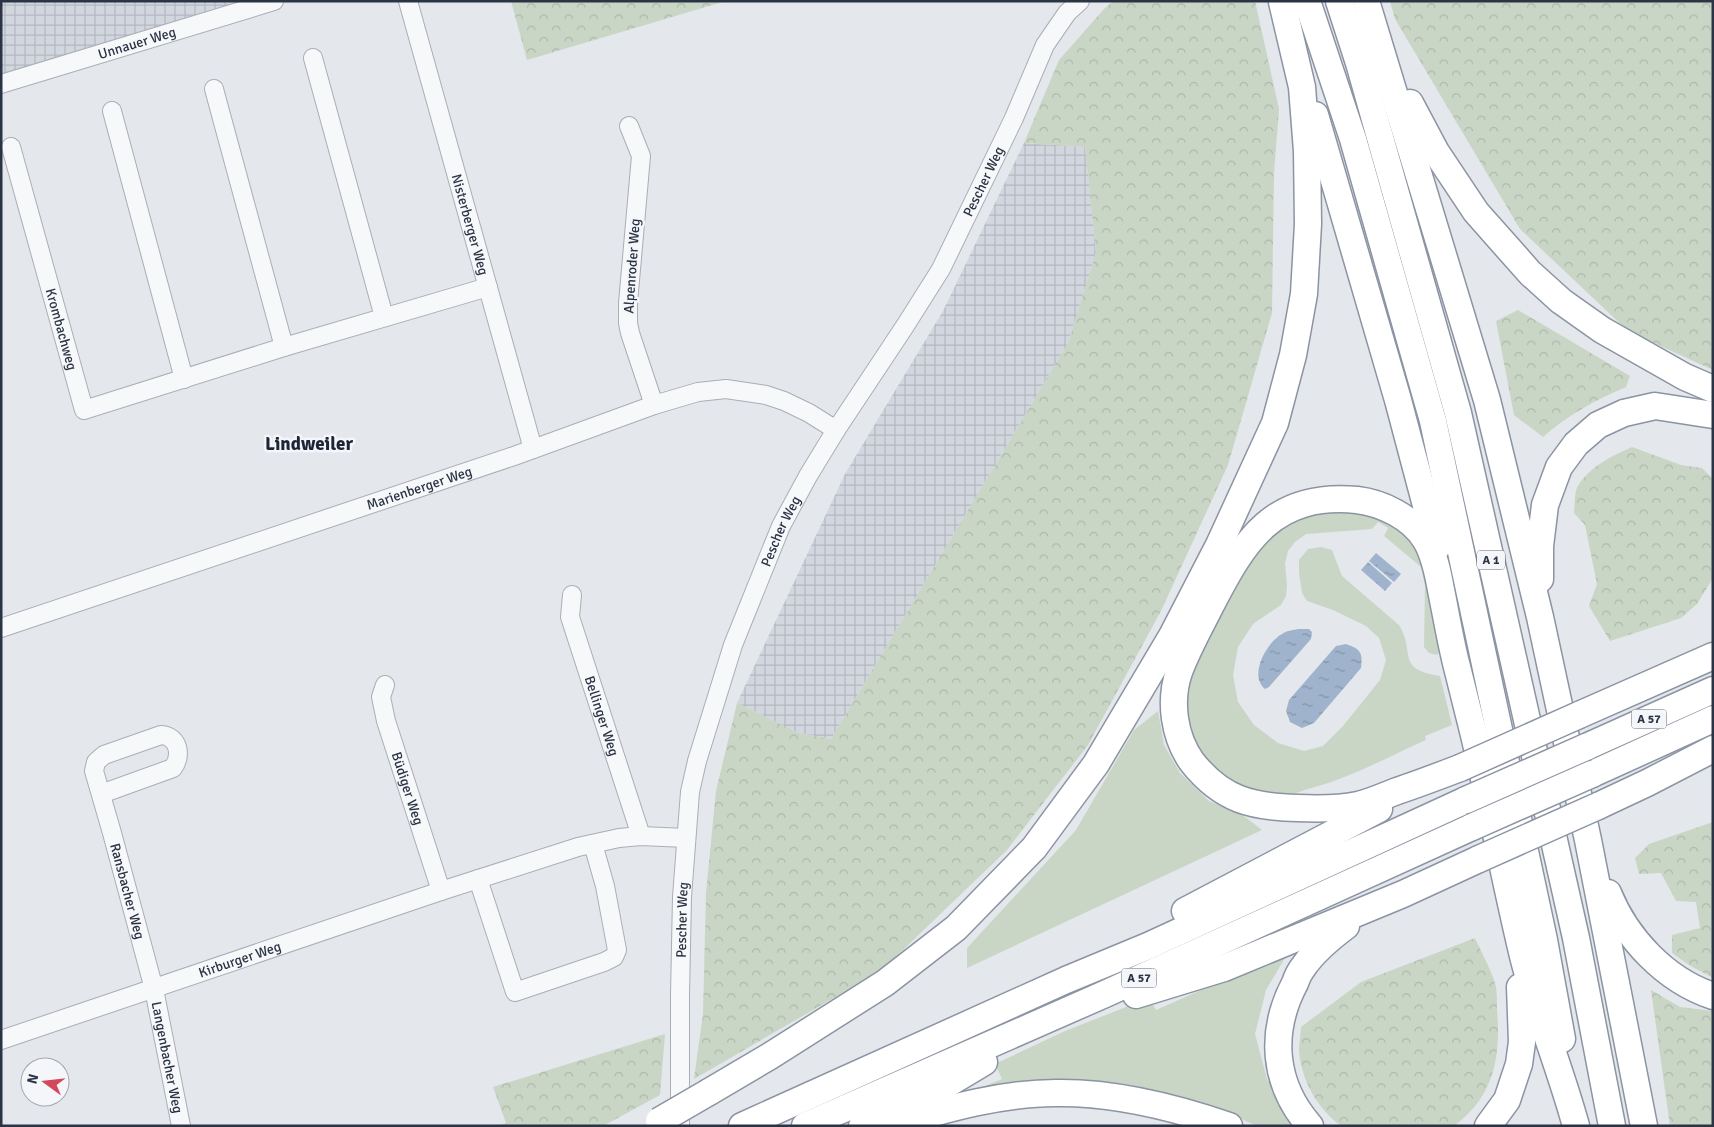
<svg xmlns="http://www.w3.org/2000/svg" width="1714" height="1127" font-family="Signika,sans-serif">
  <style>
    .industrial { fill: url(#industrial-grid) }
    .green { fill: #c9d6c5 }
    .forest { fill: url(#forest-crowns) }
    .water { fill: url(#water-ripples) }
    .lines { fill: none; stroke-linecap: round; stroke-linejoin: round }
    .minor-casing { stroke: #a9aeb7; stroke-width: 20 }
    .highway-casing { stroke: #8b94a3; stroke-width: 29 }
    .minor { stroke: #f7f8fa; stroke-width: 18 }
    .highway { stroke: #fff; stroke-width: 26 }
    .highway-bridge-casing { stroke: #8b94a3; stroke-width: 29; stroke-linecap: butt }
    .highway-bridge { stroke: #fff; stroke-width: 26 }
    .labels { text-anchor: middle; dominant-baseline: central; stroke-width: 5; stroke-linejoin: round; paint-order: stroke }
    .shield { fill: #f4f6f9; stroke: #676e7b; stroke-width: 1 }
    .shield-label { font-size: 12px; font-weight: bold; fill: #2b3445 }
    .street-label { font-size: 14px; fill: #2b3445; stroke: #f4f6f9 }
    .district-label { font-size: 19px; font-weight: bold; fill: #1d2536; stroke: #f4f6f9 }
  </style>
  <defs>
    <pattern id="industrial-grid" width="8" height="8" patternUnits="userSpaceOnUse" patternTransform="scale(1.25)"><rect width="8" height="8" fill="#d2d6de"/><path d="M0 4h8M4 0v8" fill="none" stroke="#b4b8c0"/></pattern>
    <pattern id="forest-crowns" width="20" height="18" patternUnits="userSpaceOnUse" patternTransform="scale(1.25)"><rect width="20" height="18" fill="#c9d6c5"/><path d="M2 6a3 3 0 1 1 6 0M12 15a3 3 0 1 1 6 0" fill="none" stroke="#adb8ab"/></pattern>
    <pattern id="water-ripples" width="26" height="14" patternUnits="userSpaceOnUse" patternTransform="scale(1.25)"><rect width="26" height="14" fill="#9fb4cc"/><path d="M2 4q2-2 4 0t4 0M15 11q2-2 4 0t4 0" fill="none" stroke="#8293a7"/></pattern>
  </defs>
  <rect width="100%" height="100%" fill="#e4e7ec"/>
  <g class="industrial">
    <path d="M 1,1 L 250,1 L 1,76 Z"/>
    <path d="M 1024,143 L 1085,147 L 1096,253 L 1068,343 L 831,739 L 799,733 L 737,703 L 845,474 L 943,311 Z"/>
  </g>
  <g class="green">
    <path d="M 1322,510 L 1373,514 L 1394,525 L 1412,541 L 1424,565 L 1443,647 L 1437,655 L 1429,653 L 1424,647 L 1425,586 L 1421,567 L 1384,536 L 1388,528 L 1378,522 L 1372,529 L 1306,534 L 1295,542 L 1288,551 L 1285,563 L 1287,586 L 1286,596 L 1281,605 L 1253,624 L 1238,647 L 1233,675 L 1238,702 L 1254,725 L 1278,743 L 1304,751 L 1323,746 L 1343,726 L 1380,680 L 1386,660 L 1379,638 L 1366,626 L 1333,610 L 1307,601 L 1302,593 L 1299,573 L 1299,560 L 1308,549 L 1321,547 L 1332,550 L 1342,576 L 1399,625 C 1416,653 1395,669 1440,676 L 1452,725 L 1425,736 L 1426,740 C 1388,757 1348,779 1308,789 C 1301,791 1293,795 1286,795 C 1229,797 1181,749 1188,691 C 1192,657 1251,553 1277,530 C 1289,520 1307,515 1322,510 Z"/>
    <path d="M 1158,711 L 1164,745 L 1180,773 L 1209,801 L 1241,814 L 1262,830 L 967,968 L 967,948 L 1076,830 L 1134,730 Z"/>
    <path d="M 1282,954 L 1285,958 L 1266,990 L 1255,1034 L 1267,1079 L 1295,1126 L 1258,1126 L 1236,1117 L 968,1093 L 1002,1079 L 995,1064 L 1065,1031 L 1149,998 L 1156,1010 Z"/>
  </g>
  <g class="forest">
    <path d="M 511,1 L 726,1 L 527,60 Z"/>
    <path d="M 1113,1 L 1255,1 L 1279,109 L 1274,173 L 1272,313 L 1228,465 L 1161,611 L 1088,745 L 1007,850 L 882,970 L 694,1079 L 703,1014 L 706,893 L 716,791 L 737,703 L 799,733 L 831,739 L 1068,343 L 1096,253 L 1085,147 L 1024,143 L 1059,60 L 1104,9 Z"/>
    <path d="M 1390,1 L 1713,1 L 1713,370 L 1628,331 L 1520,229 L 1395,19 Z"/>
    <path d="M 1518,310 L 1630,376 L 1626,387 C 1595,400 1568,415 1543,437 L 1514,415 L 1496,321 Z"/>
    <path d="M 1632,447 L 1681,465 L 1702,468 L 1713,479 L 1713,578 L 1697,604 L 1681,618 L 1610,641 L 1589,606 L 1597,584 L 1585,525 L 1574,513 C 1575,505 1574,492 1578,486 C 1590,466 1612,456 1632,447 Z"/>
    <path d="M 1713,822 L 1713,978 L 1689,965 L 1672,953 L 1672,935 L 1700,928 L 1696,902 L 1676,901 L 1661,873 L 1639,874 L 1635,858 L 1649,844 Z"/>
    <path d="M 1475,938 C 1481,952 1493,973 1496,987 C 1497,995 1497,1003 1497,1010 C 1501,1057 1494,1097 1454,1126 L 1341,1126 C 1317,1108 1301,1080 1299,1050 C 1299,1043 1301,1034 1301,1027 L 1361,982 Z"/>
    <path d="M 1651,990 L 1680,1007 L 1713,1011 L 1713,1126 L 1670,1126 Z"/>
    <path d="M 665,1034 L 660,1095 L 603,1126 L 498,1126 L 506,1123 L 493,1087 Z"/>
  </g>
  <g class="water">
    <path d="M 1376,553 L 1401,574 L 1394,582 L 1369,561 Z"/>
    <path d="M 1368,562 L 1392,583 L 1385,591 L 1361,570 Z"/>
    <path d="M 1298,629 L 1309,629 L 1312,632 L 1311,639 L 1269,687 L 1265,689 C 1248,675 1267,642 1282,634 C 1286,631 1293,630 1298,629 Z"/>
    <path d="M 1346,644 C 1360,649 1363,652 1361,668 L 1314,723 L 1302,728 L 1290,722 L 1286,711 L 1289,700 L 1336,646 Z"/>
  </g>
  <g class="lines">
    <defs>
      <g id="minor">
        <path id="s1" d="M 408,1 L 533,449"/>
        <path d="M 313,58 L 384,317"/>
        <path id="s2" d="M 1,84 L 274,1"/>
        <path d="M 214,89 L 284,347"/>
        <path d="M 112,111 L 184,379"/>
        <path d="M 629,126 L 641,156 L 628,303 L 628,323 L 630,333 L 654,405"/>
        <path id="s3" d="M 11,147 L 84,410 L 284,347 L 488,287"/>
        <path id="s4" d="M 572,595 L 570,617 L 641,836"/>
        <path id="s5" d="M 1,628 L 514,456 L 654,405 L 698,392 L 726,389 L 766,395 L 784,401 L 809,413 L 836,430"/>
        <path id="s6" d="M 385,685 L 381,697 L 386,721 L 441,891"/>
        <path id="s7" d="M 101,794 L 173,768 C 182,756 179,736 161,735 L 104,755 L 96,762 L 94,771 L 112,833 L 154,989 L 181,1126"/>
        <path d="M 478,879 L 515,992 L 604,962 L 614,957 L 617,950 L 605,886 L 593,844"/>
        <path id="s8" d="M 1,1040 L 441,891 L 578,847 L 619,838 L 641,836 L 686,838"/>
        <path id="s9" d="M 680,1126 L 680,995 L 682,897 L 690,792 L 697,761 L 733,645 L 781,526 L 808,476 L 836,430 L 905,326 L 941,269 L 1014,118 L 1045,45 L 1067,13 L 1080,1"/>
      </g>
      <g id="highway">
        <path d="M 1307,1 L 1353,139 L 1433,421 L 1544,940 L 1562,1039"/>
        <path d="M 1339,1 L 1359,63 L 1458,413 L 1576,938 L 1612,1126"/>
        <path d="M 1366,1 L 1487,400 L 1540,617 L 1588,840 L 1644,1126"/>
        <path d="M 1410,103 L 1436,152 L 1476,212 L 1530,273 L 1561,301 L 1602,330 L 1685,377 L 1713,389"/>
        <path d="M 1315,115 L 1398,400 L 1437,547"/>
        <path d="M 1540,579 L 1540,546 L 1545,505 L 1559,467 L 1576,444 L 1598,425 L 1624,413 L 1655,406 L 1713,415"/>
        <path d="M 1579,715 L 1713,656"/>
        <path d="M 1586,747 L 1713,690"/>
        <path d="M 1460,768 C 1439,776 1418,784 1397,791 C 1384,796 1371,802 1358,805 C 1338,809 1319,809 1298,808 C 1252,807 1222,800 1192,762 C 1174,737 1169,701 1179,672 C 1188,648 1200,627 1211,605 C 1245,539 1274,492 1357,500 C 1382,503 1411,517 1425,539 C 1434,553 1438,573 1441,590 C 1446,614 1450,639 1456,663 C 1462,687 1468,711 1474,735 C 1491,807 1505,880 1522,952 C 1536,1011 1560,1067 1576,1126"/>
        <path d="M 1592,774 L 1713,719"/>
        <path d="M 1598,806 L 1647,783 L 1713,749"/>
        <path d="M 1608,893 C 1626,938 1665,980 1713,996"/>
        <path d="M 1185,911 L 1379,809"/>
        <path d="M 1136,995 L 1224,968 L 1403,894 L 1479,859"/>
        <path d="M 709,1092 L 770,1056 L 885,983 L 956,928 L 1034,848 L 1096,764 L 1172,636 L 1219,545 L 1275,423 L 1293,355 L 1304,294 L 1308,224 L 1307,151 L 1302,87 L 1282,2"/>
        <path d="M 899,1123 C 949,1108 1003,1093 1056,1093 C 1115,1092 1174,1107 1229,1126"/>
        <path d="M 742,1126 L 1066,980 L 1148,946 L 1466,800"/>
        <path d="M 805,1126 L 1105,994 L 1472,827"/>
        <path d="M 862,1126 L 929,1095 L 984,1062"/>
        <path d="M 1310,1126 C 1273,1084 1269,1032 1295,983 C 1297,977 1300,971 1304,966 C 1315,950 1330,938 1346,926"/>
        <path d="M 1488,1126 L 1507,1100 L 1519,1064 L 1522,1042 L 1520,987"/>
      </g>
    </defs>
    <use href="#minor" class="minor-casing"/>
    <use href="#highway" class="highway-casing"/>
    <use href="#minor" class="minor"/>
    <use href="#highway" class="highway"/>
    <defs>
      <g id="highway-bridge">
        <path d="M 1460,768 L 1579,715"/>
        <path d="M 1466,800 L 1586,747"/>
        <path d="M 1472,827 L 1592,774"/>
        <path d="M 1479,859 L 1598,806"/>
        <path d="M 659,1121 L 709,1092"/>
      </g>
    </defs>
    <use href="#highway-bridge" class="highway-bridge-casing"/>
    <use href="#highway-bridge" class="highway-bridge"/>
  </g>
  <g class="labels">
    <g class="shield">
      <rect x="1477" y="550.5" width="28" height="19" rx="4"/>
      <rect x="1631.5" y="709.5" width="35" height="19" rx="4"/>
      <rect x="1121.5" y="968.5" width="35" height="19" rx="4"/>
    </g>
    <g class="shield-label">
      <text x="1491" y="560">A 1</text>
      <text x="1649" y="719">A 57</text>
      <text x="1139" y="978">A 57</text>
    </g>
    <g class="street-label">
      <text stroke="none"><textPath href="#s2" startOffset="142">Unnauer Weg</textPath></text>
      <text stroke="none"><textPath href="#s9" startOffset="1016">Pescher Weg</textPath></text>
      <text stroke="none"><textPath href="#s1" startOffset="232">Nisterberger Weg</textPath></text>
      <text transform="translate(632 266) rotate(-86)">Alpenroder Weg</text>
      <text stroke="none"><textPath href="#s3" startOffset="189">Krombachweg</textPath></text>
      <text stroke="none"><textPath href="#s5" startOffset="441">Marienberger Weg</textPath></text>
      <text stroke="none"><textPath href="#s9" startOffset="611">Pescher Weg</textPath></text>
      <text stroke="none"><textPath href="#s4" startOffset="126">Bellinger Weg</textPath></text>
      <text stroke="none"><textPath href="#s6" startOffset="108">Büdiger Weg</textPath></text>
      <text stroke="none"><textPath href="#s7" startOffset="325">Ransbacher Weg</textPath></text>
      <text stroke="none"><textPath href="#s9" startOffset="206">Pescher Weg</textPath></text>
      <text stroke="none"><textPath href="#s8" startOffset="252">Kirburger Weg</textPath></text>
      <text stroke="none"><textPath href="#s7" startOffset="496">Langenbacher Weg</textPath></text>
    </g>
    <g class="district-label">
      <text x="309" y="444">Lindweiler</text>
    </g>
  </g>
  <rect width="1714" height="1127" fill="none" stroke="#2b3445" stroke-width="5"/>
  <g transform="translate(45 1082) rotate(285)"><circle r="24" fill="#f4f6f9" stroke="#a4a8b1"/>
  <path d="M0-4L9 19L0 12L-9 19Z" fill="#d1495b"/>
  <text y="-8" font-size="14" font-weight="bold" text-anchor="middle" fill="#2b3445">N</text>
  </g>
</svg>
